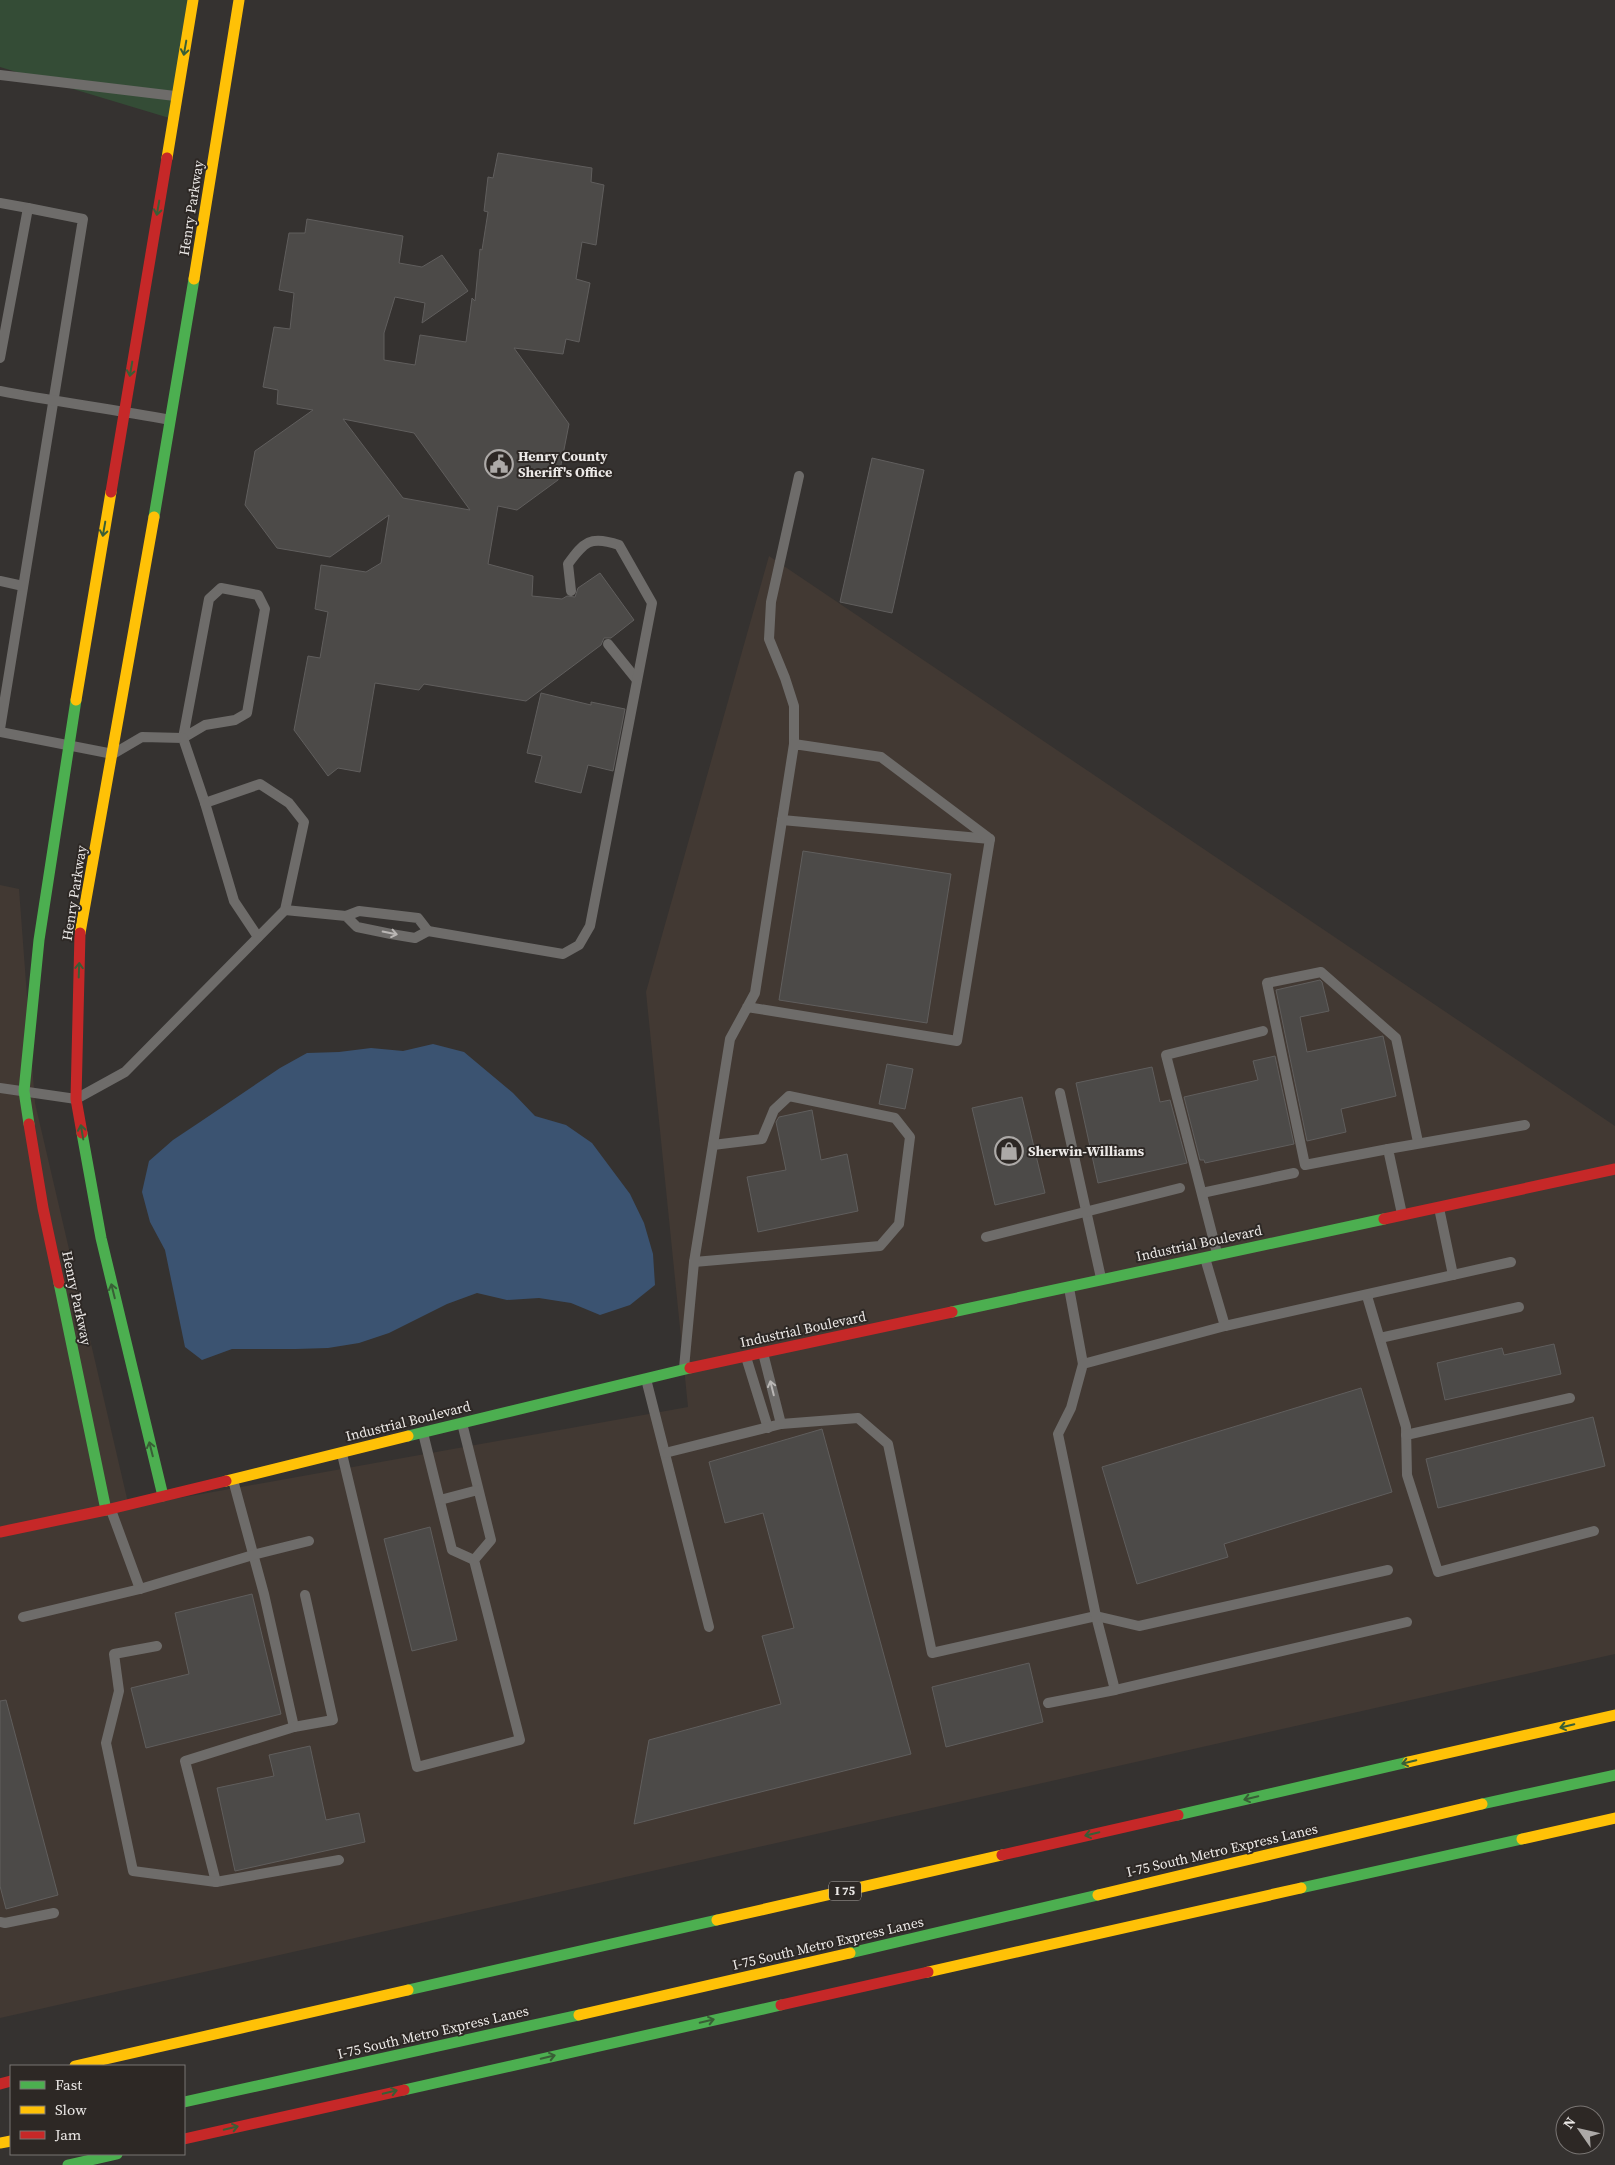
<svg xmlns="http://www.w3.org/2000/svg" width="1615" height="2165" font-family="'Source Serif 4',serif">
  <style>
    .built { fill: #423933 }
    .green { fill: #344c36 }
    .water { fill: #3b5371 }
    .building { fill: #4c4a48; stroke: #605e5d; fill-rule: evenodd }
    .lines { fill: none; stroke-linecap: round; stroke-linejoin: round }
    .lane { stroke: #6e6c6a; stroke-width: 10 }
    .fast { stroke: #4caf50; stroke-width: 11 }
    .slow { stroke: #ffc107; stroke-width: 11 }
    .jam { stroke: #c62828; stroke-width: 11 }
    .oneway { stroke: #395e36 }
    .oneway2 { stroke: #bab7b5 }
    .labels { text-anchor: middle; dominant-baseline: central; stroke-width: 4; stroke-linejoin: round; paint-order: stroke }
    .shield { fill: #2d2825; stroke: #b3afad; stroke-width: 1 }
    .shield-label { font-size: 12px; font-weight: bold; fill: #ece9e7 }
    .street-label { font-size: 14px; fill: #ece9e7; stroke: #2d2825 }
    .poi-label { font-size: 14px; font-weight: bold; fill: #ece9e7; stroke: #2d2825; text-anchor: start }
  </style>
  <rect width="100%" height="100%" fill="#353230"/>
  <path class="built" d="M 769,556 L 1615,1126 L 1615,1654 L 0,2018 L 0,885 L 19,889 L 35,1103 L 129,1507 L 688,1407 L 646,992 Z"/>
  <path class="green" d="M 0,0 L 197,0 L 176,120 L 0,67 Z"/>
  <path class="water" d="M 433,1044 L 464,1052 L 513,1093 L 535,1116 L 566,1125 L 592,1143 L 630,1194 L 644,1223 L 653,1254 L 655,1285 L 630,1305 L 600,1315 L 571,1303 L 539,1298 L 507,1300 L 477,1293 L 447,1304 L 389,1333 L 359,1343 L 328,1348 L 296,1349 L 232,1349 L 202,1360 L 185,1347 L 165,1250 L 150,1222 L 142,1192 L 149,1161 L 173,1140 L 200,1122 L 280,1068 L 307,1053 L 339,1052 L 371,1048 L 403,1051 Z"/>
  <g class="building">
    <path d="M 498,153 L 592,168 L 591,182 L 604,185 L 596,245 L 582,242 L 576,279 L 590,283 L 579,342 L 566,339 L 563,354 L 514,348 L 569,424 L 558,480 L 517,510 L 498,506 L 488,564 L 533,576 L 532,596 L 562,599 L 567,596 L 575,597 L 578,588 L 600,573 L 634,620 L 611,638 L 604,638 L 601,645 L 526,701 L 424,684 L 419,690 L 375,683 L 360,772 L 338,768 L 328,776 L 294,730 L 308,656 L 320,658 L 328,612 L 315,609 L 321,565 L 366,572 L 381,563 L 389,515 L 330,557 L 277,548 L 245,505 L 255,451 L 313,410 L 277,404 L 278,390 L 263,387 L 274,327 L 290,329 L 294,293 L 279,290 L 289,233 L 305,233 L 307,219 L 403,236 L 399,263 L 422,267 L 442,255 L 468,291 L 422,323 L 425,303 L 395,297 L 384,333 L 384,360 L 415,365 L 420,335 L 466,342 L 472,298 L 475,301 L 480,249 L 482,250 L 488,212 L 484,211 L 488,177 L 493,178 ZM 343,419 L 414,433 L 470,510 L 403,498 Z"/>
    <path d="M 872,458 L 924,470 L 892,613 L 840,602 Z"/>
    <path d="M 541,693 L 591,705 L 591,702 L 625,709 L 613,771 L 588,765 L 581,793 L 535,782 L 542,756 L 527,753 Z"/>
    <path d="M 803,851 L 951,874 L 927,1023 L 779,1000 Z"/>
    <path d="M 1320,980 L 1322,982 L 1329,1011 L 1300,1017 L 1307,1052 L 1383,1036 L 1396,1096 L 1341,1109 L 1346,1132 L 1307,1141 L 1276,990 Z"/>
    <path d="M 1275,1056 L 1294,1144 L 1205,1163 L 1204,1160 L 1200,1160 L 1184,1097 L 1258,1080 L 1253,1061 Z"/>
    <path d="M 887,1064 L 913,1069 L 905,1109 L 879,1104 Z"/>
    <path d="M 1152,1067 L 1160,1102 L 1170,1100 L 1187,1163 L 1098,1183 L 1076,1083 Z"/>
    <path d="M 1022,1097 L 1045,1193 L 995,1205 L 972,1108 Z"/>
    <path d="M 812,1110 L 821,1160 L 847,1154 L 858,1211 L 758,1232 L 747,1177 L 786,1170 L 776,1122 L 779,1117 Z"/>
    <path d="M 1554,1344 L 1561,1374 L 1445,1400 L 1437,1363 L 1502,1348 L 1504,1355 Z"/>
    <path d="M 1361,1388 L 1392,1492 L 1224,1544 L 1228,1557 L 1137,1584 L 1102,1467 Z"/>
    <path d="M 1593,1417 L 1605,1466 L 1438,1508 L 1426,1459 Z"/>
    <path d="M 822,1429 L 911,1754 L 634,1824 L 649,1740 L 781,1704 L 762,1636 L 794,1628 L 763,1513 L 725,1523 L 709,1462 Z"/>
    <path d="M 430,1527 L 457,1640 L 412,1651 L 384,1539 Z"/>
    <path d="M 252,1594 L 281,1714 L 146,1748 L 131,1688 L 189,1674 L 175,1613 Z"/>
    <path d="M 1029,1663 L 1043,1722 L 946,1747 L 932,1687 Z"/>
    <path d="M 6,1700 L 58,1895 L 6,1909 L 0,1886 L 0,1701 Z"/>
    <path d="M 310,1746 L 326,1820 L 359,1813 L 365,1842 L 235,1871 L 217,1788 L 274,1776 L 269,1755 Z"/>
  </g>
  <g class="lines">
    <g class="lane">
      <path d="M 0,75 L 175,96"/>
      <path d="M 0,203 L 28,208"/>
      <path d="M 0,358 L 28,208 L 83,219 L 0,729"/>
      <path d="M 0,391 C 56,402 113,409 170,420"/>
      <path d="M 0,581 L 23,586"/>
      <path d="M 221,588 L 258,595 L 265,609 L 247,713 L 235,720 L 205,725 L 183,738 L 209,599 Z"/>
      <path d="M 608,644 L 637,680"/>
      <path d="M 0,732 L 113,754 L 142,737 L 183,738 L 205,803 L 260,784 L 289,803 L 304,822 L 285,910 L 125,1072 L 76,1099 L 0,1088"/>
      <path d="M 794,744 L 794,706 L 785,678 L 769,639 L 771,602 L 799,476"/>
      <path d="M 205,803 L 234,901 L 258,937"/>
      <path d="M 782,820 L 990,839"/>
      <path d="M 285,910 L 346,916 L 359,911 L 418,918 L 428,931 L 415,938 L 391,934 L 357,927 L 346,916"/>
      <path d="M 428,931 L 563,954 L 579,945 L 590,926 L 652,603 L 619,545 C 590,535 584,542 568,564 L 571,591"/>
      <path d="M 1060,1093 L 1101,1278"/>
      <path d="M 1388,1149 L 1305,1165 L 1267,983 L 1321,972 L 1396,1038 L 1418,1142"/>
      <path d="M 1202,1193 L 1294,1173"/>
      <path d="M 1439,1208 L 1453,1275"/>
      <path d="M 1402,1214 L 1388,1149 L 1525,1125"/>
      <path d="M 986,1237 L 1180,1188"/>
      <path d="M 1217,1253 L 1166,1055 L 1263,1031"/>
      <path d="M 1205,1258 L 1225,1326"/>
      <path d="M 694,1262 L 880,1246 L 899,1224 L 910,1137 L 895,1118 L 789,1096 L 774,1110 L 762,1139 L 713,1145"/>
      <path d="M 1069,1288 L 1083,1364"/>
      <path d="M 1367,1296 L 1406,1427 L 1407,1475 L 1438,1572 L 1594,1531"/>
      <path d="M 1380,1338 L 1519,1307"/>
      <path d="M 763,1353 L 781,1424"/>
      <path d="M 746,1357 L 768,1428"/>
      <path d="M 684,1368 L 694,1262 L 730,1039 L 755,993 L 794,744 L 881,757 L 990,839 L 957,1041 L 747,1007"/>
      <path d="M 646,1379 L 709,1627"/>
      <path d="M 423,1433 L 452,1550 L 474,1560"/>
      <path d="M 1406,1435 L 1570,1398"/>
      <path d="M 665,1453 L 781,1424 L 858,1418 L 888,1444 L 932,1653 L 1096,1616 L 1139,1626 L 1388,1570"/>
      <path d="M 342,1454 L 417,1767 L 520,1740 L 474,1560 L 491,1540 L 462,1423"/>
      <path d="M 233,1480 L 264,1594 L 294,1727 L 185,1761 L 216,1882 L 339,1860"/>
      <path d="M 440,1500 L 478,1490"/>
      <path d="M 111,1510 L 140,1589"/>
      <path d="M 23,1617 L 140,1589 L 253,1555 L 309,1541"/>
      <path d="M 157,1646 L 114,1654 L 119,1691 L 106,1743 L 133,1871 L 216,1882"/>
      <path d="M 1115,1690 L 1096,1616 L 1058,1434 L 1071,1408 L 1083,1364 L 1225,1326 L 1511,1262"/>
      <path d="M 1048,1703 L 1115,1690 L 1407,1622"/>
      <path d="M 294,1727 L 333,1720 L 305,1595"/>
      <path d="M 0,1922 L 5,1923 L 54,1913"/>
    </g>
    <g class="fast">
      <path d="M 154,517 L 194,279"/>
      <path d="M 29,1124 L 24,1091 L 39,940 L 76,700"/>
      <path d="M 82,1133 L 101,1238 L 163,1496"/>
      <path d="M 59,1283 L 106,1510"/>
      <path d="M 952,1312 L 1384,1219"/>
      <path d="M 408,1436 L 690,1368"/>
      <path d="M 1482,1804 L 1615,1775"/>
      <path d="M 1178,1815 L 1408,1762"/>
      <path d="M 1301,1888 L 1522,1839"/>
      <path d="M 850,1953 L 1098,1895"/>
      <path d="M 408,1990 L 717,1920"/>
      <path d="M 404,2090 L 781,2005"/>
      <path d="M 184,2102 L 579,2015"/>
      <path d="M 68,2165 L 117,2154"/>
    </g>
    <g class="slow">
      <path d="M 167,158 L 193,0"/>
      <path d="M 194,279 L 239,0"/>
      <path d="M 76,700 L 111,492"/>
      <path d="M 80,933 L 154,517"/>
      <path d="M 226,1481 L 408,1436"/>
      <path d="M 1408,1762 L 1615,1715"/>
      <path d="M 1522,1839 L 1615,1818"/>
      <path d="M 1098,1895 L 1482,1804"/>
      <path d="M 717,1920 L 1002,1855"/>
      <path d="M 928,1972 L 1301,1888"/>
      <path d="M 579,2015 L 850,1953"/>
      <path d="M 75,2066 L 408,1990"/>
      <path d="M 0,2143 L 11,2141"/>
    </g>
    <g class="jam">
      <path d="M 111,492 L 167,158"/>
      <path d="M 80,933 L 76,1099 L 82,1133"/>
      <path d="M 29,1124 L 43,1208 L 59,1283"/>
      <path d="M 1384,1219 L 1615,1169"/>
      <path d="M 690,1368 L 952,1312"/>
      <path d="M 0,1532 L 106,1510 L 226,1481"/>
      <path d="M 1002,1855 L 1178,1815"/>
      <path d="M 781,2005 L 928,1972"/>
      <path d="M 0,2084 L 11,2081"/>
      <path d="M 184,2139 L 404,2090"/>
    </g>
  </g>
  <defs><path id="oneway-shaft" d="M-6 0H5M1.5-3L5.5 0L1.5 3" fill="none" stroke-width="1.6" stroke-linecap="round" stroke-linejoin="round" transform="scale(1.25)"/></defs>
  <g class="oneway">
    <use href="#oneway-shaft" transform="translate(185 48) rotate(100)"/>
    <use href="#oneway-shaft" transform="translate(158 208) rotate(100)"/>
    <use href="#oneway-shaft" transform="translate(131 369) rotate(100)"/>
    <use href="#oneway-shaft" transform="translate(104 529) rotate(100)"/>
    <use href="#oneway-shaft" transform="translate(79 970) rotate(-88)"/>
    <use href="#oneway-shaft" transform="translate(82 1132) rotate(-100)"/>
    <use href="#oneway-shaft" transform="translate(113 1291) rotate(-104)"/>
    <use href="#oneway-shaft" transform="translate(151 1449) rotate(-104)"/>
    <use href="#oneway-shaft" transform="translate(1567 1726) rotate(167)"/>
    <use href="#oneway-shaft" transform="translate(1409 1762) rotate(167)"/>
    <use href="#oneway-shaft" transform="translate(1251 1798) rotate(167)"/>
    <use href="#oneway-shaft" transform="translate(1092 1834) rotate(167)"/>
    <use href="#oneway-shaft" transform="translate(707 2021) rotate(-13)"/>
    <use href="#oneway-shaft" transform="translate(548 2057) rotate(-13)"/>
    <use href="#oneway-shaft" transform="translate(390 2092) rotate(-13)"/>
    <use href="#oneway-shaft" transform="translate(231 2128) rotate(-13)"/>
  </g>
  <g class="oneway2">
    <use href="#oneway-shaft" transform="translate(390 933) rotate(11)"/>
    <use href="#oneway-shaft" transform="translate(772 1388) rotate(-104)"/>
  </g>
  <defs>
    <symbol id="civic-ring" viewBox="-11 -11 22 22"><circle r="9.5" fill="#2d2825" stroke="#aca9a7" stroke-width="1.5"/><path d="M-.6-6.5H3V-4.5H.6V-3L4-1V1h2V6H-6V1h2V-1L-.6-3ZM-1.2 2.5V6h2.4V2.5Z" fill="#aca9a7"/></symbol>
    <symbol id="shop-ring" viewBox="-11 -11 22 22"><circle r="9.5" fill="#2d2825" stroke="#aca9a7" stroke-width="1.5"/><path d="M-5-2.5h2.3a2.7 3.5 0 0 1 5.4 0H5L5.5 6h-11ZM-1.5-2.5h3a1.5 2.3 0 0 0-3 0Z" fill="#aca9a7"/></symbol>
  </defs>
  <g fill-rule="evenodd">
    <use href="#civic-ring" x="483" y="448" width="32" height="32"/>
    <use href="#shop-ring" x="993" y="1135" width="32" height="32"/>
  </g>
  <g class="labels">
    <rect class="shield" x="829" y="1881.5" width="32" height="19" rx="4"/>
    <g class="shield-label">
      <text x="845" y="1891">I 75</text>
    </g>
    <g class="street-label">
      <text transform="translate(191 208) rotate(-81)">Henry Parkway</text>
      <text transform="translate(74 893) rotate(-81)">Henry Parkway</text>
      <text transform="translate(1199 1243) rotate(-12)">Industrial Boulevard</text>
      <text transform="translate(77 1298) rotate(78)">Henry Parkway</text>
      <text transform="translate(803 1329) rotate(-12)">Industrial Boulevard</text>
      <text transform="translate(408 1421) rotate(-14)">Industrial Boulevard</text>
      <text transform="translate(1222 1850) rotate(-13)">I-75 South Metro Express Lanes</text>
      <text transform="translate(828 1943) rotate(-13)">I-75 South Metro Express Lanes</text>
      <text transform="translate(433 2032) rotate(-13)">I-75 South Metro Express Lanes</text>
    </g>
    <g class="poi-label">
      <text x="518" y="456">Henry County<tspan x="518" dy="16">Sheriff's Office</tspan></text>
      <text x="1028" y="1151">Sherwin-Williams</text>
    </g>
  </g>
  <rect x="10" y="2065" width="175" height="90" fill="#2d2825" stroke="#797573"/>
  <rect x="20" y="2081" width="25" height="8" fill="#4caf50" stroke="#797573"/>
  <text x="55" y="2090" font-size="15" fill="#ece9e7">Fast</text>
  <rect x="20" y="2106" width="25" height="8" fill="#ffc107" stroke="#797573"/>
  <text x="55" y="2115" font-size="15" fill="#ece9e7">Slow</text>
  <rect x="20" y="2131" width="25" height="8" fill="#c62828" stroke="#797573"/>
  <text x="55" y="2140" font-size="15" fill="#ece9e7">Jam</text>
  <g transform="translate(1580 2130) rotate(304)"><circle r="24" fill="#2d2825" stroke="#797573"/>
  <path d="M0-4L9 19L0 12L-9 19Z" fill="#aca9a7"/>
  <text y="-8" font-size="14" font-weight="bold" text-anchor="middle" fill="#ece9e7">N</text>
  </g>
</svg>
